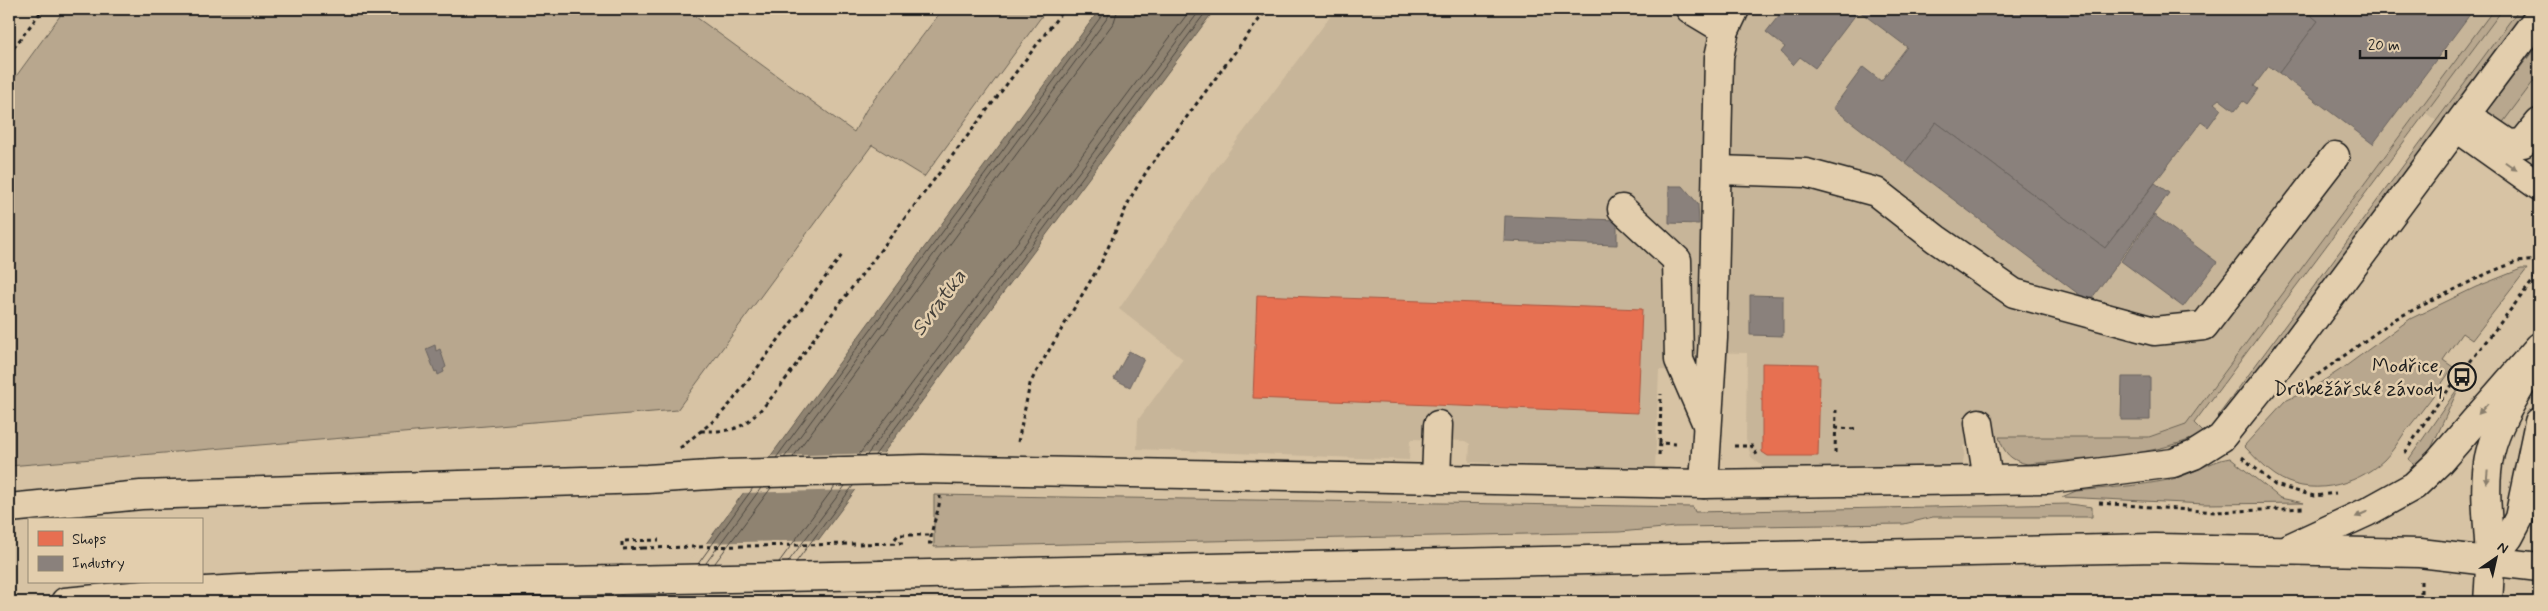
<svg xmlns="http://www.w3.org/2000/svg" width="2548" height="611" font-family="Mynerve,sans-serif">
  <style>
    .built { fill: #c7b599 }
    .green { fill: #b8a78e; stroke: #6a6255 }
    .water { fill: #8f8371; stroke: #615a4f }
    .pier { fill: #d7c3a4 }
    .shops { fill: #e76f51; stroke: #aa5641 }
    .industry { fill: #8a817c; stroke: #69635f }
    .lines { fill: none; stroke-linecap: round; stroke-linejoin: round }
    .shore { stroke: #4a453e; stroke-width: 1 }
    .minor-casing { stroke: #1c1c1c; stroke-width: 31 }
    .major-casing { stroke: #1c1c1c; stroke-width: 31 }
    .path { stroke: #1c1c1c; stroke-width: 3; stroke-dasharray: 4 4; stroke-linecap: butt }
    .minor { stroke: #e3cead; stroke-width: 28 }
    .major { stroke: #e3cead; stroke-width: 28 }
    .major-bridge-casing { stroke: #1c1c1c; stroke-width: 31; stroke-linecap: butt }
    .path-bridge { stroke: #1c1c1c; stroke-width: 3; stroke-dasharray: 4 4; stroke-linecap: butt }
    .major-bridge { stroke: #e3cead; stroke-width: 28 }
    .oneway { fill: #897e6c }
    .labels { text-anchor: middle; dominant-baseline: central; stroke-width: 5; stroke-linejoin: round; paint-order: stroke }
    .poi-label { font-size: 20px; fill: #1c1c1c; stroke: #e3cead; text-anchor: end }
    .water-label { font-size: 21px; font-style: italic; fill: #44403a; stroke: #e3cead }
  </style>
  <rect width="100%" height="100%" fill="#d7c3a4"/>
  <filter id="ink" filterUnits="userSpaceOnUse"><feTurbulence type="fractalNoise" baseFrequency=".02" numOctaves="2"/><feDisplacementMap in="SourceGraphic" scale="10" xChannelSelector="R" yChannelSelector="G"/><feConvolveMatrix kernelMatrix="1 2 1 2 8 2 1 2 1" color-interpolation-filters="sRGB"/></filter>
  <g filter="url(#ink)">
    <path class="built" d="M 1336,9 L 2539,9 L 2539,194 L 2420,109 L 2186,424 L 2149,437 L 1998,437 L 1963,446 L 1965,452 L 1962,466 L 1953,474 L 1775,476 L 1751,457 L 1746,439 L 1747,353 L 1696,352 L 1694,371 L 1659,370 L 1655,470 L 1469,462 L 1470,444 L 1465,441 L 1413,439 L 1410,440 L 1409,460 L 1137,449 L 1138,420 L 1183,359 L 1119,309 L 1217,167 Z"/>
    <g class="green">
      <path d="M 65,9 L 685,9 L 854,132 L 866,110 L 943,9 L 1047,9 L 924,177 L 872,145 L 677,410 L 9,466 L 9,86 Z"/>
      <path d="M 2494,9 L 2503,9 L 2194,423 L 2205,434 C 2146,458 2089,458 2027,464 C 2010,460 2004,453 1999,437 L 2149,437 L 2186,424 Z"/>
      <path d="M 2519,9 L 2526,9 L 2221,419 L 2218,416 Z"/>
      <path d="M 2539,43 L 2539,74 L 2501,125 L 2486,117 L 2486,112 Z"/>
      <path d="M 2521,269 L 2527,269 L 2472,340 L 2462,333 L 2443,360 L 2453,367 C 2438,390 2422,411 2405,432 C 2399,441 2392,452 2384,460 C 2356,486 2308,498 2275,475 C 2263,467 2254,456 2244,446 L 2285,401 L 2311,389 L 2346,366 L 2410,319 L 2476,287 Z"/>
      <path d="M 2460,385 L 2429,453 L 2416,468 L 2409,459 Z"/>
      <path d="M 2230,458 L 2280,498 L 2304,503 L 2205,504 L 2062,497 L 2076,491 C 2106,488 2138,486 2168,480 C 2190,476 2209,461 2230,458 Z"/>
      <path d="M 934,495 L 1693,507 L 1695,512 L 2069,504 L 2092,507 L 2092,517 L 1933,517 L 1904,524 L 1675,527 L 1619,532 L 934,547 Z"/>
    </g>
    <path class="water" d="M 1100,9 L 1215,9 L 772,602 L 663,602 Z"/>
    <g class="pier">
      <path d="M 886,453 L 859,490 L 741,493 L 768,456 Z"/>
      <path d="M 821,540 L 775,602 L 661,602 L 704,543 Z"/>
    </g>
    <g class="shops">
      <path d="M 1257,295 L 1642,309 L 1638,413 L 1253,398 Z"/>
      <path d="M 1762,363 L 1818,364 L 1818,377 L 1820,377 L 1818,456 L 1768,456 L 1762,452 Z"/>
    </g>
    <g class="industry">
      <path d="M 1784,9 L 1860,9 L 1815,68 L 1800,57 L 1793,65 L 1781,52 L 1785,47 L 1766,32 Z"/>
      <path d="M 1861,9 L 2311,9 L 2308,13 L 2318,21 L 2279,73 L 2269,66 L 2254,86 L 2258,89 L 2247,104 L 2243,101 L 2235,111 L 2219,99 L 2214,103 L 2221,109 L 2208,127 L 2201,122 L 2105,248 L 1936,122 L 1905,163 L 1833,108 L 1863,67 L 1881,81 L 1907,47 L 1859,11 Z"/>
      <path d="M 2311,9 L 2474,9 L 2373,144 L 2279,73 L 2318,21 L 2308,13 Z"/>
      <path d="M 1936,122 L 2105,248 L 2155,183 L 2169,193 L 2089,302 L 1905,163 Z"/>
      <path d="M 1669,186 L 1683,186 L 1698,204 L 1699,224 L 1669,223 Z"/>
      <path d="M 2154,215 L 2217,262 L 2183,307 L 2121,261 Z"/>
      <path d="M 1505,216 L 1617,220 L 1617,245 L 1504,241 Z"/>
      <path d="M 1750,295 L 1783,296 L 1783,336 L 1750,335 Z"/>
      <path d="M 435,345 L 436,351 L 440,349 L 446,367 L 443,369 L 444,372 L 438,375 L 437,371 L 435,372 L 426,349 Z"/>
      <path d="M 1129,351 L 1144,359 L 1130,387 L 1114,379 Z"/>
      <path d="M 2122,377 L 2150,377 L 2150,420 L 2121,420 Z"/>
    </g>
    <g class="lines">
      <g class="shore">
        <path d="M 867,455 L 1201,9"/>
        <path d="M 875,455 L 1208,9"/>
        <path d="M 858,456 L 1191,9"/>
        <path d="M 793,457 L 1114,22 L 1118,9"/>
        <path d="M 776,458 L 1103,14 L 1104,9"/>
        <path d="M 784,458 L 1108,17 L 1110,9"/>
        <path d="M 779,562 L 835,486"/>
        <path d="M 788,562 L 845,486"/>
        <path d="M 796,562 L 853,486"/>
        <path d="M 706,563 L 761,488"/>
        <path d="M 715,563 L 771,488"/>
        <path d="M 698,564 L 753,488"/>
      </g>
      <defs>
        <g id="minor">
          <path d="M 1690,9 L 1725,30"/>
          <path d="M 2481,125 L 2509,144 L 2523,143 L 2539,123"/>
          <path d="M 2456,127 L 2539,186"/>
          <path d="M 1717,170 L 1806,173 L 1876,192 L 1936,239 L 2014,293 L 2154,331 L 2204,326 L 2335,156"/>
          <path d="M 1622,209 L 1677,260 L 1679,360 L 1706,422"/>
          <path d="M 1979,423 L 1988,480"/>
          <path d="M 1436,479 L 1438,425"/>
          <path d="M 1704,484 L 1713,338 L 1719,57 L 1725,30 L 1735,9"/>
          <path d="M 9,508 L 141,495 L 647,479 L 726,474 L 923,469 L 1704,484 L 2049,479 L 2173,463 L 2194,455 L 2221,438 L 2284,359 L 2539,16"/>
          <path d="M 2490,561 L 2509,537 L 2519,518 L 2539,422"/>
          <path d="M 2488,602 C 2489,588 2490,574 2490,560 C 2489,524 2482,488 2490,453 C 2498,420 2518,392 2534,363"/>
        </g>
        <g id="major">
          <path d="M 2291,547 L 2367,512 L 2414,486 L 2439,462 L 2539,347"/>
          <path d="M 882,575 L 2155,548 L 2420,553 L 2539,567"/>
          <path d="M 65,602 C 249,583 435,583 620,580"/>
        </g>
      </defs>
      <use href="#minor" class="minor-casing"/>
      <use href="#major" class="major-casing"/>
      <g class="path">
        <path d="M 9,54 L 43,9"/>
        <path d="M 2303,382 L 2316,376 L 2395,319 L 2488,273 L 2516,262 L 2539,260"/>
        <path d="M 1835,428 L 1858,429"/>
        <path d="M 701,431 C 712,431 725,432 736,428 C 764,418 801,356 819,331 L 1064,9"/>
        <path d="M 1018,442 L 1030,384 L 1035,374 L 1101,263 L 1131,197 L 1148,169 L 1267,9"/>
        <path d="M 1660,443 L 1661,394"/>
        <path d="M 1734,446 L 1752,446 L 1757,455"/>
        <path d="M 680,448 L 717,418 L 731,403 L 842,255"/>
        <path d="M 1835,453 L 1836,410"/>
        <path d="M 2405,453 L 2432,411 L 2539,273"/>
        <path d="M 1659,455 L 1660,443 L 1677,444"/>
        <path d="M 2242,457 L 2275,485 L 2314,496 L 2336,493"/>
        <path d="M 2099,503 L 2215,512 L 2305,508"/>
        <path d="M 895,539 L 898,535 L 930,535"/>
        <path d="M 928,543 L 931,543 C 930,526 940,512 940,496"/>
        <path d="M 643,548 L 622,549 L 622,541 L 659,540"/>
        <path d="M 2421,581 L 2421,602"/>
      </g>
      <use href="#minor" class="minor"/>
      <use href="#major" class="major"/>
      <defs>
        <path id="major-bridge" d="M 620,580 L 882,575"/>
      </defs>
      <use href="#major-bridge" class="major-bridge-casing"/>
      <path class="path-bridge" d="M 643,548 L 905,543"/>
      <use href="#major-bridge" class="major-bridge"/>
    </g>
    <defs><path id="oneway-solid" d="M-6-.8H1V-3.2L6.5 0L1 3.2V.8H-6Z" transform="scale(1.25)"/></defs>
    <g class="oneway">
      <use href="#oneway-solid" transform="translate(2511 166) rotate(35)"/>
      <use href="#oneway-solid" transform="translate(2483 409) rotate(132)"/>
      <use href="#oneway-solid" transform="translate(2487 477) rotate(95)"/>
      <use href="#oneway-solid" transform="translate(2362 514) rotate(155)"/>
    </g>
  </g>
  <defs>
    <symbol id="bus-ring" viewBox="-11 -11 22 22"><circle r="9.5" fill="#e3cead" stroke="#1c1c1c" stroke-width="1.5"/><path d="M-5-6H5V4H4V6H2V4H-2V6H-4V4H-5ZM-3.5-4V0h7V-4ZM-3.5 1.2v1.5H-2V1.2ZM2 1.2v1.5H3.5V1.2Z" fill="#1c1c1c"/></symbol>
  </defs>
  <g fill-rule="evenodd">
    <use href="#bus-ring" x="2446" y="361" width="32" height="32"/>
  </g>
  <g class="labels">
    <g class="poi-label">
      <text x="2443" y="366">Modřice,<tspan x="2443" dy="23">Drůbežářské závody</tspan></text>
    </g>
    <g class="water-label">
      <text transform="translate(939 303) rotate(-53)">Svratka</text>
    </g>
  </g>
  <rect width="2548" height="611" fill="none" stroke="#e3cead" stroke-width="30"/>
  <rect x="15" y="15" width="2518" height="581" fill="none" stroke="#1c1c1c" stroke-width="2" filter="url(#ink)"/>
  <rect x="28" y="518" width="175" height="65" fill="#e3cead" stroke="#938773"/>
  <rect x="38" y="531" width="25" height="15" fill="#e76f51" stroke="#938773"/>
  <text x="72" y="544" font-size="15" fill="#1c1c1c">Shops</text>
  <rect x="38" y="556" width="25" height="15" fill="#8a817c" stroke="#938773"/>
  <text x="72" y="568" font-size="15" fill="#1c1c1c">Industry</text>
  <g transform="translate(2496 558) rotate(34)" stroke="#e3cead" stroke-width="4" paint-order="stroke">
  <path d="M0-4L9 19L0 12L-9 19Z" fill="#1c1c1c"/>
  <text y="-8" font-size="14" font-weight="bold" text-anchor="middle" fill="#1c1c1c">N</text>
  </g>
  <path d="M2360 50v8h86v-8" fill="none" stroke="#1c1c1c" stroke-width="2.5"/>
  <text x="2368" y="50" font-size="15" fill="#1c1c1c" stroke="#e3cead" stroke-width="4" paint-order="stroke">20 m</text>
</svg>
